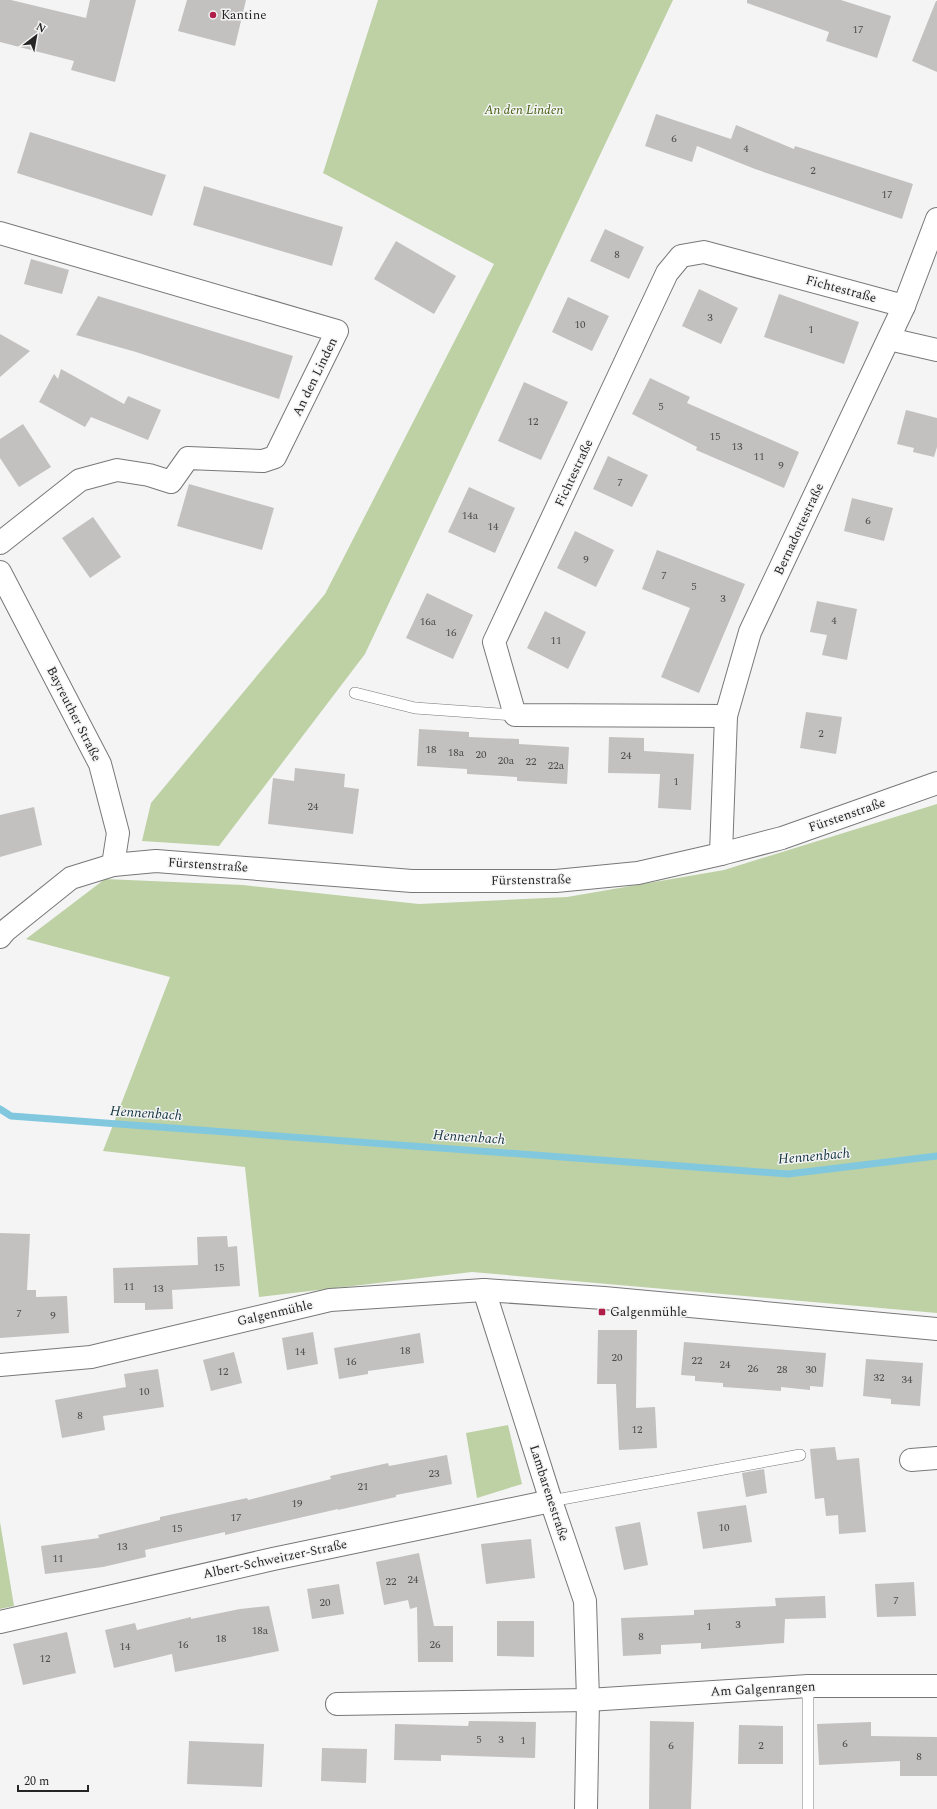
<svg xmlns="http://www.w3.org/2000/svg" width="937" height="1809" font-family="Spectral,serif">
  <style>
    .green { fill: #bdd1a4 }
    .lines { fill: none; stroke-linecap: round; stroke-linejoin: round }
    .stream { stroke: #81c8df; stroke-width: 7 }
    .building { fill: #c3c1c0 }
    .service-casing { stroke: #787879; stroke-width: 12 }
    .minor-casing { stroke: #787879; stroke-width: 24 }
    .service { stroke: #fff; stroke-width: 11 }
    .minor { stroke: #fff; stroke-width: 22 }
    .poi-dot { fill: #b01e48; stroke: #f4f4f5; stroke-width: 1.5 }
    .labels { text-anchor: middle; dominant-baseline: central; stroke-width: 3; stroke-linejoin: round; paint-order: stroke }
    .number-label { font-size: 11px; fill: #4c4c4c }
    .poi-label { font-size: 13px; fill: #252525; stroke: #f4f4f5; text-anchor: start }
    .park-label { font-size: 13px; font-style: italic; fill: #456011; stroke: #f4f4f5 }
    .street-label { font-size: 13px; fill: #252525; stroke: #f4f4f5 }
    .water-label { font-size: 14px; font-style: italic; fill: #0f313b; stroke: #f4f4f5 }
  </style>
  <rect width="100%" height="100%" fill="#f4f4f5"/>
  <g class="green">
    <path d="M 378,0 L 673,0 L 365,654 L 219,846 L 142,841 L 151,803 L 325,594 L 494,264 L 323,173 Z"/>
    <path d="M 937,804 L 937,1313 L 472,1272 L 259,1297 L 245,1167 L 103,1151 L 170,977 L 26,939 L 105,879 L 243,885 L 419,904 L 567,897 L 724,870 Z"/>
    <path d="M 508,1425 L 522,1484 L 477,1498 L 466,1433 Z"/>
    <path d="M 0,1522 L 14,1606 L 0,1609 Z"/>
  </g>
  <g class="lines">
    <path class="stream" d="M 0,1109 L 11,1116 L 788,1174 L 937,1156"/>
  </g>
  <g class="building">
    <path d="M 0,0 L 11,0 L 86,18 L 90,0 L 136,0 L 115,82 L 71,70 L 74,61 L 0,42 Z"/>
    <path d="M 187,0 L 246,0 L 235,46 L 178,31 Z"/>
    <path d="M 747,0 L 841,0 L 891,16 L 877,58 L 826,41 L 829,32 L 747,3 Z"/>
    <path d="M 936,1 L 937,1 L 937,72 L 912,61 Z"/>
    <path d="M 656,114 L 731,139 L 736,125 L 794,149 L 795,146 L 913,184 L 902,219 L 755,169 L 697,146 L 692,162 L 645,146 Z"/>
    <path d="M 30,132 L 166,175 L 152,216 L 17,173 Z"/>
    <path d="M 204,186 L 343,227 L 332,266 L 193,225 Z"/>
    <path d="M 605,229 L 644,247 L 629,279 L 590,261 Z"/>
    <path d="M 396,241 L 456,276 L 434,314 L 374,279 Z"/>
    <path d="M 31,259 L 69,270 L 62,294 L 24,284 Z"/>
    <path d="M 699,289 L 738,308 L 721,344 L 682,326 Z"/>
    <path d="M 779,294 L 859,322 L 844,364 L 764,337 Z"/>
    <path d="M 98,296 L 293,356 L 279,399 L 136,352 L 76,335 Z"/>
    <path d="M 568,297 L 609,316 L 592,351 L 552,332 Z"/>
    <path d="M 0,334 L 30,351 L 0,377 Z"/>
    <path d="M 61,369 L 124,404 L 128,396 L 161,410 L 148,440 L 91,417 L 85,427 L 39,402 L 54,374 L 58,379 Z"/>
    <path d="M 650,378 L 690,397 L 687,403 L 799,452 L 784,488 L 696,450 L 697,447 L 632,414 Z"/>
    <path d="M 524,382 L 568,402 L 541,460 L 498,441 Z"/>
    <path d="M 906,410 L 937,418 L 937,447 L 934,457 L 913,452 L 914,448 L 897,444 Z"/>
    <path d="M 23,424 L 51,467 L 19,487 L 0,458 L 0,439 Z"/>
    <path d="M 608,456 L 648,475 L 632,507 L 593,489 Z"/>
    <path d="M 189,484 L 274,508 L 262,550 L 177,526 Z"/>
    <path d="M 469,487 L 515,508 L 495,553 L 448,532 Z"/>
    <path d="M 852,498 L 893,508 L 884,541 L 844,531 Z"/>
    <path d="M 93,517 L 121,557 L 90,578 L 62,538 Z"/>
    <path d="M 575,531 L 614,550 L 596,587 L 557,568 Z"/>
    <path d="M 657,550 L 745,584 L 699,693 L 661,677 L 690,608 L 642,589 Z"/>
    <path d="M 427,593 L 473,615 L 453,659 L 406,638 Z"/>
    <path d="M 817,601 L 857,609 L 847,660 L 822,655 L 827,635 L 810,632 Z"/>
    <path d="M 545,611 L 586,632 L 568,669 L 527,648 Z"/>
    <path d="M 806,712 L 842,717 L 836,754 L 800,748 Z"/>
    <path d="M 419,729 L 469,732 L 469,737 L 519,739 L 519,744 L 569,747 L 567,784 L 517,781 L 517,777 L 467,774 L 467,769 L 417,766 Z"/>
    <path d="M 609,737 L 644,738 L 644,751 L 694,754 L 691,810 L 658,808 L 660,774 L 608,773 Z"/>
    <path d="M 295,768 L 345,774 L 344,787 L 359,789 L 353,834 L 268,824 L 273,778 L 294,781 Z"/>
    <path d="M 34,807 L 42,845 L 0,857 L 0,815 Z"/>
    <path d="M 0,1233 L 30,1234 L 27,1290 L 36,1290 L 36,1297 L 67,1296 L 69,1333 L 0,1338 Z"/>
    <path d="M 227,1236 L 228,1247 L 237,1246 L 240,1286 L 172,1290 L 173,1309 L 145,1310 L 145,1303 L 114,1303 L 113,1268 L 198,1265 L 197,1237 Z"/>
    <path d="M 598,1330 L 637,1330 L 636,1408 L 655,1407 L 657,1448 L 619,1450 L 616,1384 L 597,1384 Z"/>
    <path d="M 313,1332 L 318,1364 L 287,1370 L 282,1338 Z"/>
    <path d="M 420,1333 L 424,1363 L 368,1371 L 368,1374 L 339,1379 L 334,1348 Z"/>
    <path d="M 684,1342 L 826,1353 L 823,1387 L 810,1386 L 810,1390 L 781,1387 L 781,1391 L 723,1387 L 723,1383 L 695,1381 L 695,1376 L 681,1375 Z"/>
    <path d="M 234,1352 L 242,1383 L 211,1391 L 203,1360 Z"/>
    <path d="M 866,1359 L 923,1363 L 920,1406 L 891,1404 L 891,1399 L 863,1396 Z"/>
    <path d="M 158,1369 L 164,1407 L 103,1416 L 105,1430 L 62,1438 L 55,1400 L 126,1387 L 124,1374 Z"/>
    <path d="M 835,1447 L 837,1460 L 859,1458 L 866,1532 L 839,1534 L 838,1515 L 826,1516 L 824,1498 L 815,1499 L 810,1449 Z"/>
    <path d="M 447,1455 L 452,1484 L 396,1495 L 396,1497 L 338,1510 L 338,1509 L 225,1535 L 225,1532 L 145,1550 L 146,1557 L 103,1567 L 45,1574 L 41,1546 L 99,1538 L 98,1535 L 160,1520 L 160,1517 L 247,1498 L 248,1500 L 331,1479 L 330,1476 L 388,1463 L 389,1466 Z"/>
    <path d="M 764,1469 L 767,1493 L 746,1497 L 742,1473 Z"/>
    <path d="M 746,1505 L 752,1542 L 703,1549 L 697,1512 Z"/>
    <path d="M 640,1522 L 648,1565 L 624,1570 L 615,1527 Z"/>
    <path d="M 531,1539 L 535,1578 L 486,1584 L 481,1544 Z"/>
    <path d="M 419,1553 L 434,1626 L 453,1626 L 453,1662 L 418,1662 L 417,1607 L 410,1609 L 408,1600 L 384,1605 L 376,1562 Z"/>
    <path d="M 914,1582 L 916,1616 L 877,1617 L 875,1584 Z"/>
    <path d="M 339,1584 L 344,1614 L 312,1619 L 307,1589 Z"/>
    <path d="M 825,1596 L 826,1618 L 785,1619 L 784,1643 L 701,1649 L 701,1643 L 661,1645 L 661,1654 L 623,1656 L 621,1618 L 694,1615 L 694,1610 L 776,1606 L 775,1598 Z"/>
    <path d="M 269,1606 L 279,1651 L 175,1672 L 172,1654 L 114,1668 L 105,1630 L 135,1623 L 137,1630 L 191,1617 L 191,1619 L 240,1609 Z"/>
    <path d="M 497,1621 L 534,1621 L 534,1657 L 497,1656 Z"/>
    <path d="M 67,1632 L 76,1673 L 23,1685 L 13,1644 Z"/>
    <path d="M 469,1721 L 536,1722 L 535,1758 L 441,1755 L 441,1761 L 394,1760 L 395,1724 L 468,1726 Z"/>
    <path d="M 650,1721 L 694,1722 L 691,1809 L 649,1809 Z"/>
    <path d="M 871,1722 L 871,1736 L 937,1737 L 937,1776 L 900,1776 L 900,1761 L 819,1765 L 817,1724 Z"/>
    <path d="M 739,1725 L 783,1726 L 783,1764 L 738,1764 Z"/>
    <path d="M 189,1741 L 264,1744 L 262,1787 L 187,1784 Z"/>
    <path d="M 322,1748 L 367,1749 L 366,1783 L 321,1781 Z"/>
  </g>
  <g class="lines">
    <defs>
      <g id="service">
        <path d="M 355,693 L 415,708 L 515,715"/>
        <path d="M 551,1501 L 800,1455"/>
        <path d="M 808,1809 L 808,1686"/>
      </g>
      <g id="minor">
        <path d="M 0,233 L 337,331 L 275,457 L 263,461 L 188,458 L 171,482 L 149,475 L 117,470 L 80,480 L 0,543"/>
        <path d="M 889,339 L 937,350"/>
        <path d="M 0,572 L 100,764 L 118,833 L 113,865"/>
        <path d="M 726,716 L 515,715 L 494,642 L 667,273 L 681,256 L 704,252 L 904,306"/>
        <path d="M 721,854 L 726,716 L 750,632 L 904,306 L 937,219"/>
        <path d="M 0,937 L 5,931 L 71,878 L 113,865 L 156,861 L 412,881 L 556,881 L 638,873 L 721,854 L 782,838 L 937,783"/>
        <path d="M 484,1290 L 551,1501 L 585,1601 L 588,1700 L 586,1809"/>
        <path d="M 0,1365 L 91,1357 L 330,1300 L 484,1290 L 604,1298 L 937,1329"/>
        <path d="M 911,1460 L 937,1458"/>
        <path d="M 0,1622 L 273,1559 L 551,1501"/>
        <path d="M 337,1704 L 588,1700 L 808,1686 L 937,1686"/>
      </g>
    </defs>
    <use href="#service" class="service-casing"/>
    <use href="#minor" class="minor-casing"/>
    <use href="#service" class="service"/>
    <use href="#minor" class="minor"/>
  </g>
  <g class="poi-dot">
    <circle cx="213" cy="15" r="4"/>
    <rect x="598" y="1308" width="8" height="8" rx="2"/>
  </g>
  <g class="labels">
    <g class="number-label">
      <text x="858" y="29">17</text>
      <text x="674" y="138">6</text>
      <text x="746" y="148">4</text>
      <text x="813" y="170">2</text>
      <text x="887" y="194">17</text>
      <text x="617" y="254">8</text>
      <text x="710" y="317">3</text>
      <text x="580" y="324">10</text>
      <text x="811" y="329">1</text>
      <text x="661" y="406">5</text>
      <text x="533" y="421">12</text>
      <text x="715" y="436">15</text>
      <text x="737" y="446">13</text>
      <text x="759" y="456">11</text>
      <text x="781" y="465">9</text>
      <text x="620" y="482">7</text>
      <text x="470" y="515">14a</text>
      <text x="868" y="520">6</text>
      <text x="493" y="526">14</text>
      <text x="586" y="559">9</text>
      <text x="664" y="575">7</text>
      <text x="694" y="586">5</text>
      <text x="723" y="598">3</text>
      <text x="834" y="620">4</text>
      <text x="428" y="621">16a</text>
      <text x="451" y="632">16</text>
      <text x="556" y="640">11</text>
      <text x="821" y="733">2</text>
      <text x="431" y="749">18</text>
      <text x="456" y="752">18a</text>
      <text x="481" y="754">20</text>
      <text x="626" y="755">24</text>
      <text x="506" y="760">20a</text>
      <text x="531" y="761">22</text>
      <text x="556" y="765">22a</text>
      <text x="676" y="781">1</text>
      <text x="313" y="806">24</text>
      <text x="219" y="1267">15</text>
      <text x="129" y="1286">11</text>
      <text x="158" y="1288">13</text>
      <text x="19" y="1313">7</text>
      <text x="53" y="1315">9</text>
      <text x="405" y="1350">18</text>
      <text x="300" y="1351">14</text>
      <text x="617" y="1357">20</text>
      <text x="697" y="1360">22</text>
      <text x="351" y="1361">16</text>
      <text x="725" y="1364">24</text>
      <text x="753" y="1368">26</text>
      <text x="782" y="1369">28</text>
      <text x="811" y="1369">30</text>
      <text x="223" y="1371">12</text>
      <text x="879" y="1377">32</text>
      <text x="907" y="1379">34</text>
      <text x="144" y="1391">10</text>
      <text x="80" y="1415">8</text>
      <text x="637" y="1429">12</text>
      <text x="434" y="1473">23</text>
      <text x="363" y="1486">21</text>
      <text x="297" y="1503">19</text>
      <text x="236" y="1517">17</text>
      <text x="724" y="1527">10</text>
      <text x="177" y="1528">15</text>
      <text x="122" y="1546">13</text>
      <text x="58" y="1558">11</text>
      <text x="413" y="1579">24</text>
      <text x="391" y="1581">22</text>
      <text x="896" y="1600">7</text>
      <text x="325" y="1602">20</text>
      <text x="738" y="1624">3</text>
      <text x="709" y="1626">1</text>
      <text x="260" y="1630">18a</text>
      <text x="641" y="1636">8</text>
      <text x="221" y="1638">18</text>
      <text x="183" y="1644">16</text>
      <text x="435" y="1644">26</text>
      <text x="125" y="1646">14</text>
      <text x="45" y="1658">12</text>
      <text x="479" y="1739">5</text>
      <text x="501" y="1739">3</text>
      <text x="523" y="1740">1</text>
      <text x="845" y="1743">6</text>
      <text x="671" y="1745">6</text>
      <text x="761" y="1745">2</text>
      <text x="919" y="1756">8</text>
    </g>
    <g class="poi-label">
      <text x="221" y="15">Kantine</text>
      <text x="610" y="1312">Galgenmühle</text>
    </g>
    <g class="park-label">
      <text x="524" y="110">An den Linden</text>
    </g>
    <g class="street-label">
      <text transform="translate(841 289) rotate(15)">Fichtestraße</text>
      <text transform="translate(315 377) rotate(-64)">An den Linden</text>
      <text transform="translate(574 473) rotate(-65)">Fichtestraße</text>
      <text transform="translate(799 529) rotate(-65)">Bernadottestraße</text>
      <text transform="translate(74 714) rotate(63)">Bayreuther Straße</text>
      <text transform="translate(847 815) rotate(-19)">Fürstenstraße</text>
      <text transform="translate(208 865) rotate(4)">Fürstenstraße</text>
      <text transform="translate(531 880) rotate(-1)">Fürstenstraße</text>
      <text transform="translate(275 1313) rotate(-13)">Galgenmühle</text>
      <text transform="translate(549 1493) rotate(72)">Lambarenestraße</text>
      <text transform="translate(275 1559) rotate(-12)">Albert-Schweitzer-Straße</text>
      <text transform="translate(763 1689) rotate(-3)">Am Galgenrangen</text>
    </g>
    <g class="water-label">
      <text transform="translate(146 1113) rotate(4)">Hennenbach</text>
      <text transform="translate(469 1137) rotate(4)">Hennenbach</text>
      <text transform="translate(814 1156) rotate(-5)">Hennenbach</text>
    </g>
  </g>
  <g transform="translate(36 36) rotate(31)" stroke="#f4f4f5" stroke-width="3" paint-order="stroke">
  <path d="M0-3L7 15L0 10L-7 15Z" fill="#252525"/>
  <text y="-6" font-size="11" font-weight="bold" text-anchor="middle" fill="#252525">N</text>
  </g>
  <path d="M18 1785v6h70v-6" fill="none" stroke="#252525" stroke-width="2"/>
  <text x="24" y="1785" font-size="12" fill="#252525" stroke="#f4f4f5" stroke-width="3" paint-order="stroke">20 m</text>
</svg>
